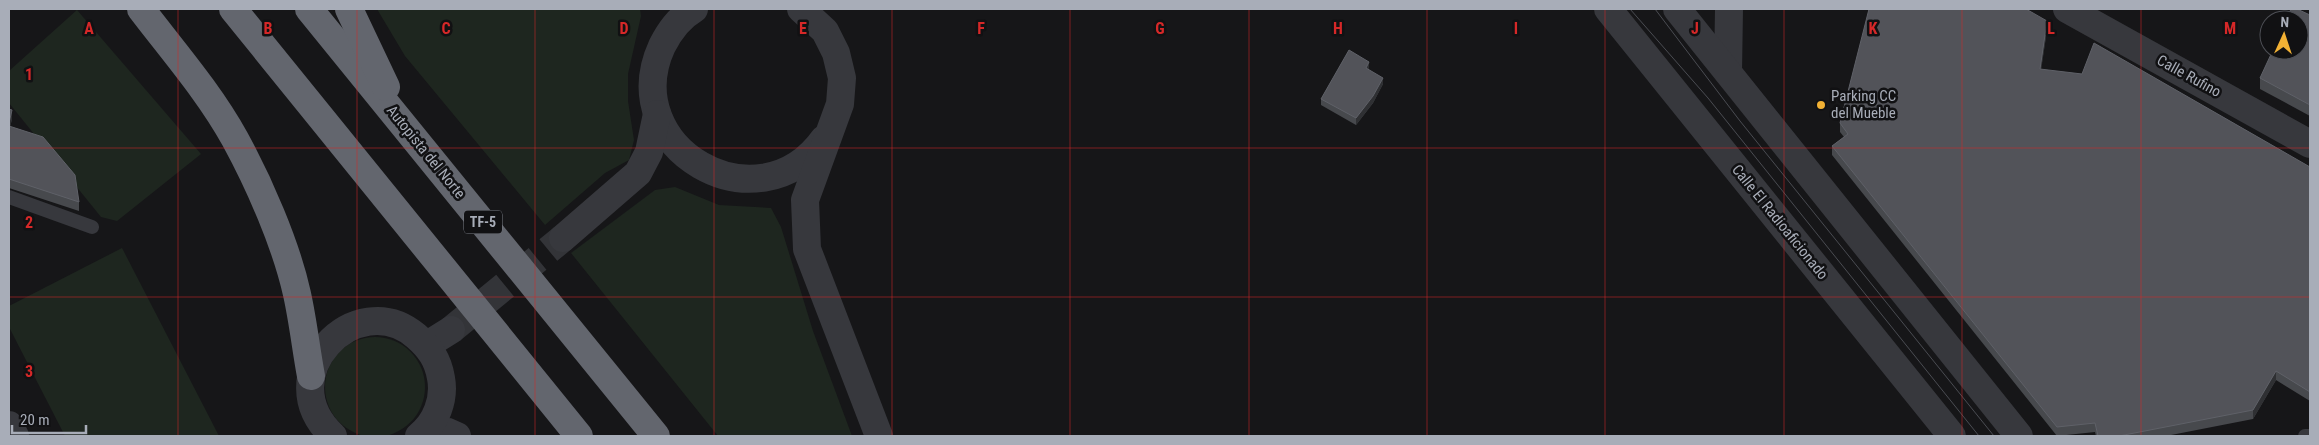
<svg xmlns="http://www.w3.org/2000/svg" width="2319" height="445" font-family="'Roboto Condensed',sans-serif">
  <style>
    .green { fill: #1e261f }
    .lines { fill: none; stroke-linecap: round; stroke-linejoin: round }
    .tertiary-tunnel { stroke: #333438; stroke-width: 28; stroke-dasharray: 28 14; stroke-linecap: butt }
    .service { stroke: #37383d; stroke-width: 14 }
    .minor { stroke: #37383d; stroke-width: 28 }
    .tertiary { stroke: #37383d; stroke-width: 28 }
    .motorway { stroke: #63666e; stroke-width: 28 }
    .tram { stroke: #4a4c52; stroke-width: 1 }
    .wall { fill: #47494d }
    .shaded-wall { fill: #2f3033 }
    .building { fill: #525359; stroke: #5f6168 }
    .grid { fill: none; stroke: #d62828; stroke-width: 1; stroke-opacity: 0.55 }
    .poi-dot { fill: #f2b134; stroke: #111113; stroke-width: 2 }
    .labels { text-anchor: middle; dominant-baseline: central; stroke-width: 5; stroke-linejoin: round; paint-order: stroke }
    .shield { fill: #111113; stroke: #7b7e86; stroke-width: 1 }
    .shield-label { font-size: 14px; font-weight: bold; fill: #a8adb8 }
    .street-label { font-size: 15px; fill: #a8adb8; stroke: #111113 }
    .poi-label { font-size: 15px; fill: #a8adb8; stroke: #111113; text-anchor: start }
    .grid-label { font-size: 16px; text-anchor: middle; font-weight: bold; fill: #d62828; stroke: #111113; stroke-width: 5; stroke-linejoin: round; paint-order: stroke }
  </style>
  <rect width="100%" height="100%" fill="#161618"/>
  <g class="green">
    <path d="M 377,9 L 640,9 L 641,16 L 628,74 L 628,101 L 634,140 L 629,160 L 605,173 L 545,225 L 405,56 Z"/>
    <path d="M 77,10 L 201,154 L 117,221 L 101,217 L 9,103 L 9,71 Z"/>
    <path d="M 675,187 L 719,205 L 771,208 L 781,227 L 813,331 L 852,436 L 718,436 L 571,253 L 655,190 Z"/>
    <path d="M 122,248 L 219,436 L 65,436 L 9,327 L 9,306 Z"/>
    <circle cx="375" cy="387" r="50"/>
  </g>
  <g class="lines">
    <path class="tertiary-tunnel" d="M 451,330 L 563,238"/>
    <g class="service">
      <path d="M 9,197 L 92,227"/>
      <path d="M 2305,436 L 2310,436"/>
    </g>
    <g class="minor">
      <path d="M 2067,9 L 2310,144"/>
      <path d="M 1728,72 L 1729,9"/>
      <path d="M 9,425 L 15,436"/>
    </g>
    <g class="tertiary">
      <path d="M 694,9 C 680,17 669,32 662,46 C 615,148 758,231 824,139"/>
      <path d="M 801,9 L 825,31 L 836,53 L 842,78 L 840,104 L 805,200 L 807,249 L 879,436"/>
      <path d="M 1608,9 L 1952,436"/>
      <path d="M 1677,9 L 2019,436"/>
      <path d="M 563,238 L 638,173 L 649,152 L 657,114"/>
      <path d="M 427,345 L 451,330"/>
      <path d="M 425,431 L 448,432 L 457,436"/>
      <path d="M 333,436 C 268,376 356,285 416,336 C 430,348 438,360 441,378 C 445,399 436,423 419,436"/>
    </g>
    <g class="motorway">
      <path d="M 141,9 C 173,51 209,92 235,139 C 259,183 286,244 297,294 C 303,321 306,349 311,376"/>
      <path d="M 233,9 L 579,436"/>
      <path d="M 309,9 L 656,436"/>
      <path d="M 349,9 L 386,87"/>
    </g>
    <g class="tram">
      <path d="M 1630,9 L 1708,98 L 1979,436"/>
      <path d="M 1655,9 L 1740,121 L 1994,436"/>
    </g>
  </g>
  <g class="wall">
    <path d="M 2310,15 L 2310,116 L 2260,89 L 2260,78 Z"/>
    <path d="M 2047,30 L 2041,69 L 2310,167 L 2310,401 L 2276,380 L 2253,419 L 2166,436 L 2096,436 L 2095,432 L 2057,436 L 1832,155 L 1832,146 L 1844,137 L 1840,132 L 1840,123 Z"/>
    <path d="M 1369,69 L 1368,70 L 1383,84 L 1373,103 L 1356,125 L 1321,105 L 1321,99 Z"/>
    <path d="M 9,109 L 12,119 L 10,127 L 79,202 L 79,211 L 9,188 Z"/>
  </g>
  <g class="shaded-wall">
    <path d="M 2047,21 L 2047,30 L 2040,78 L 2040,69 Z"/>
    <path d="M 1369,62 L 1369,69 L 1366,75 L 1366,68 Z"/>
    <path d="M 1383,78 L 1383,84 L 1373,103 L 1356,125 L 1356,118 Z"/>
    <path d="M 12,110 L 12,119 L 9,132 L 9,123 Z"/>
    <path d="M 2276,371 L 2276,380 L 2253,419 L 2253,410 Z"/>
  </g>
  <g class="building">
    <path d="M 1869,9 L 2026,9 L 2047,21 L 2040,69 L 2082,74 L 2094,43 L 2310,167 L 2310,392 L 2276,371 L 2253,410 L 2119,436 L 2098,436 L 2095,423 L 2057,427 L 1832,146 L 1848,134 L 1840,123 Z"/>
    <path d="M 2291,9 L 2297,9 L 2310,15 L 2310,105 L 2260,78 L 2273,50 L 2299,50 L 2299,20 L 2286,20 Z"/>
    <path d="M 1349,50 L 1369,62 L 1366,68 L 1383,78 L 1373,96 L 1356,118 L 1321,99 Z"/>
    <path d="M 9,109 L 12,110 L 9,123 Z"/>
    <path d="M 9,126 L 43,137 L 75,175 L 79,202 L 9,179 Z"/>
  </g>
  <path class="grid" d="M 178,9 L 178,436M 357,9 L 357,436M 535,9 L 535,436M 714,9 L 714,436M 892,9 L 892,436M 1070,9 L 1070,436M 1249,9 L 1249,436M 1427,9 L 1427,436M 1605,9 L 1605,436M 1784,9 L 1784,436M 1962,9 L 1962,436M 2141,9 L 2141,436M 9,148 L 2310,148M 9,297 L 2310,297"/>
  <circle class="poi-dot" cx="1821" cy="105" r="5"/>
  <g class="labels">
    <rect class="shield" x="464" y="210.5" width="38" height="23" rx="4"/>
    <g class="shield-label">
      <text x="483" y="222">TF-5</text>
    </g>
    <g class="street-label">
      <text transform="translate(2189 76) rotate(29)">Calle Rufino</text>
      <text transform="translate(426 152) rotate(51)">Autopista del Norte</text>
      <text transform="translate(1780 222) rotate(51)">Calle El Radioaficionado</text>
    </g>
    <g class="poi-label">
      <text x="1831" y="96">Parking CC<tspan x="1831" dy="17">del Mueble</tspan></text>
    </g>
  </g>
  <g class="grid-label">
    <text x="89" y="34">A</text>
    <text x="268" y="34">B</text>
    <text x="446" y="34">C</text>
    <text x="624" y="34">D</text>
    <text x="803" y="34">E</text>
    <text x="981" y="34">F</text>
    <text x="1160" y="34">G</text>
    <text x="1338" y="34">H</text>
    <text x="1516" y="34">I</text>
    <text x="1695" y="34">J</text>
    <text x="1873" y="34">K</text>
    <text x="2051" y="34">L</text>
    <text x="2230" y="34">M</text>
    <text x="29" y="80">1</text>
    <text x="29" y="228">2</text>
    <text x="29" y="377">3</text>
  </g>
  <rect width="2319" height="445" fill="none" stroke="#a8adb8" stroke-width="20"/>
  <g transform="translate(2284 35) rotate(3)"><circle r="24" fill="#111113" stroke="#4d4f55"/>
  <path d="M0-4L9 19L0 12L-9 19Z" fill="#f2b134"/>
  <text y="-8" font-size="14" font-weight="bold" text-anchor="middle" fill="#a8adb8">N</text>
  </g>
  <path d="M12 425v8h74v-8" fill="none" stroke="#a8adb8" stroke-width="2.5"/>
  <text x="20" y="425" font-size="15" fill="#a8adb8" stroke="#111113" stroke-width="4" paint-order="stroke">20 m</text>
</svg>
